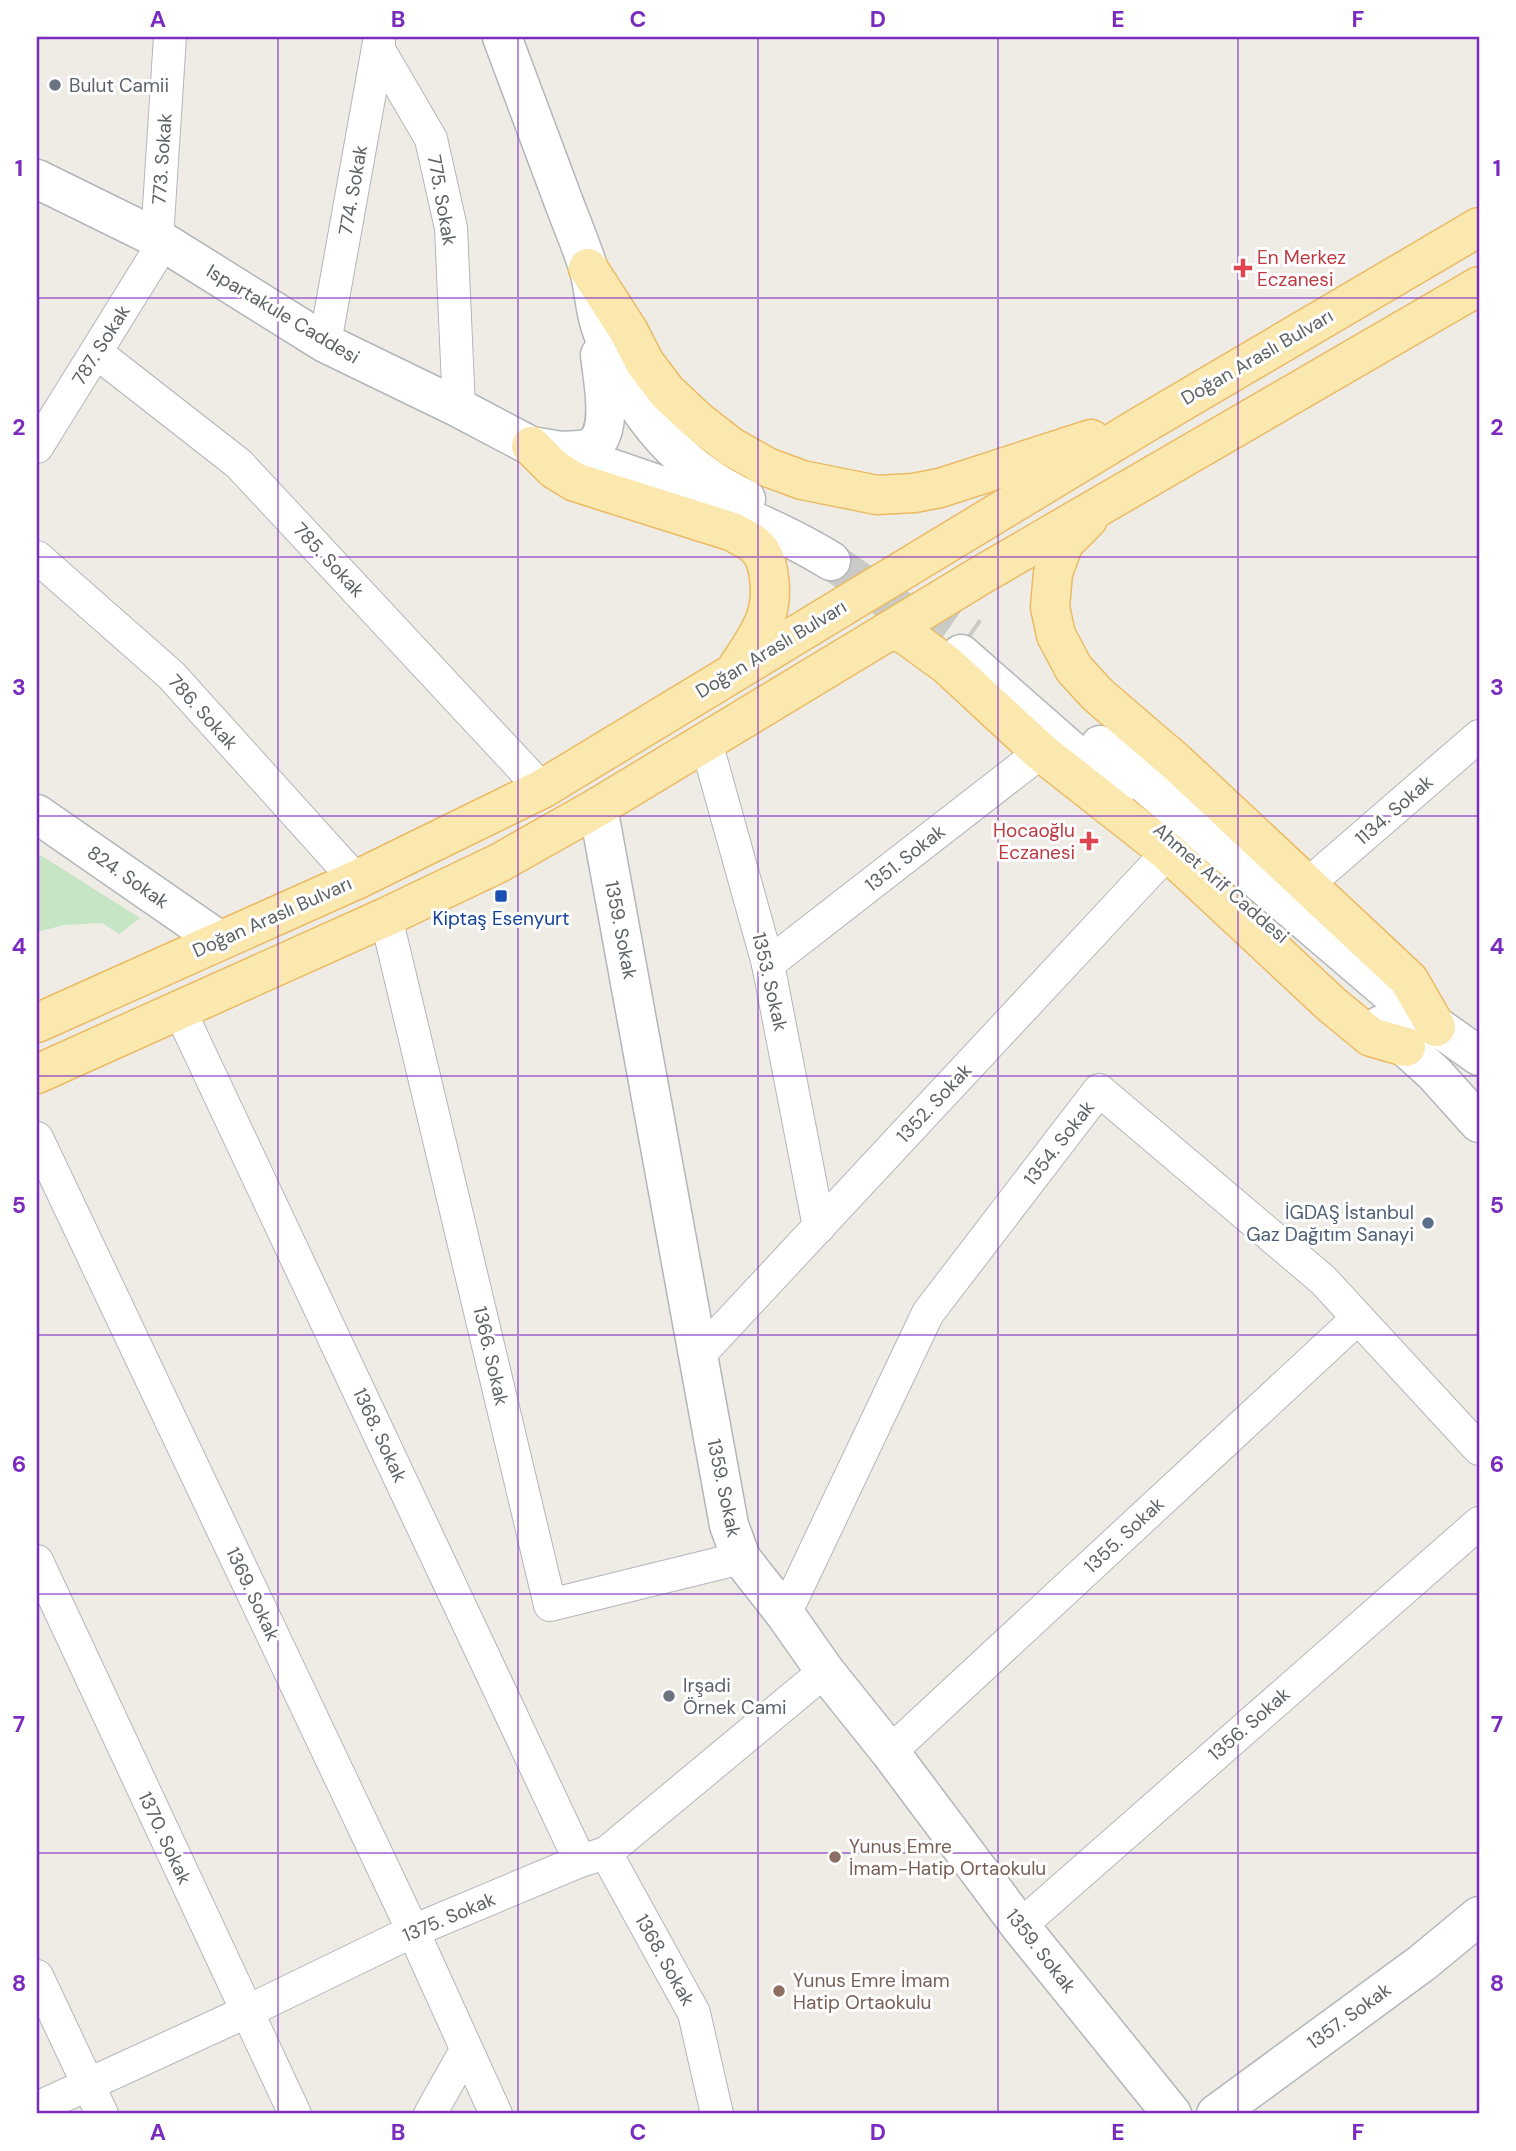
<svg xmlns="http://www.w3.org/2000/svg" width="1516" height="2151" font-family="'DM Sans',sans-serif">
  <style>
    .green { fill: #c6e5c4 }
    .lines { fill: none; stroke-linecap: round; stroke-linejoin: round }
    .secondary-tunnel { stroke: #cacac6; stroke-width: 38; stroke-dasharray: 38 19; stroke-linecap: butt }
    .street-casing { stroke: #b3b6ba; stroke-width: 34 }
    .secondary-casing { stroke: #b2b6ba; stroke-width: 41 }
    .primary-casing { stroke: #ebba63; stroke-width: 41 }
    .street { stroke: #fff; stroke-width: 32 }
    .secondary { stroke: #fff; stroke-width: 38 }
    .primary { stroke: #fbe8af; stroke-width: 38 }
    .grid { fill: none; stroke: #7b2cbf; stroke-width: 2; stroke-opacity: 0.55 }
    .worship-dot { fill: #6b7280; stroke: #fff; stroke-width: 2.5 }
    .health-dot { fill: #e0444e; stroke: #fff; stroke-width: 2.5 }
    .transit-dot { fill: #1a4fb4; stroke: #fff; stroke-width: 2.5 }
    .service-dot { fill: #5c6f8a; stroke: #fff; stroke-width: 2.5 }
    .education-dot { fill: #8d6e63; stroke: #fff; stroke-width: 2.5 }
    .labels { text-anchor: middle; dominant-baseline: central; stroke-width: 6; stroke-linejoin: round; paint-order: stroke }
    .worship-label { font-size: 19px; fill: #5b616d; stroke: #fff; text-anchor: start }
    .street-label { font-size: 19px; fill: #5d6265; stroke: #fff }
    .health-label { font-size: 19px; fill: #be3a42; stroke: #fff; text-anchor: start }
    .transit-label { font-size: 19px; fill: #164399; stroke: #fff }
    .service-label { font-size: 19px; fill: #4e5e75; stroke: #fff; text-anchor: end }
    .education-label { font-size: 19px; fill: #785e54; stroke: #fff; text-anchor: start }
    .neatline { fill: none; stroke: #7b2cbf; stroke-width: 2.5 }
    .grid-label { font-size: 23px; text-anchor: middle; font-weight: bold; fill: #7b2cbf }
  </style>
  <rect width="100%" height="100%" fill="#efece6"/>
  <path class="green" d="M 37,853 L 140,918 L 119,934 L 102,923 L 64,925 L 37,932 Z"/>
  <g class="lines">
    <g class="secondary-tunnel">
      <path d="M 831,561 L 938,636"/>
      <path d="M 921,602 L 971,637"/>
    </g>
    <defs>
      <g id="street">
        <path d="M 378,48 L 431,139 L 451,228 L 459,408"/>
        <path d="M 157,238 L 170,37"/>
        <path d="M 325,343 L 379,42"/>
        <path d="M 97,353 L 239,464 L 542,789"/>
        <path d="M 37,447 L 164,242"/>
        <path d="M 37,557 L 171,675 L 356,880"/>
        <path d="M 706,742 L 768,964 L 819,1227"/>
        <path d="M 1308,884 L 1479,736"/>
        <path d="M 386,917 L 550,1605 L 741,1558"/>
        <path d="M 768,964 L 1041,752"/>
        <path d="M 179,1009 L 580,1861"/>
        <path d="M 37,1138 L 413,1931 L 496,2114"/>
        <path d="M 699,1355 L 1168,852"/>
        <path d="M 37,1561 L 295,2114"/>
        <path d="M 785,1614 L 928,1313 L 1099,1090 L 1323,1280 L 1479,1449"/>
        <path d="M 890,1752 L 1358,1318"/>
        <path d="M 606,1853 L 694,2013 L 717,2114"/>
        <path d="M 1020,1926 L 1479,1523"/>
        <path d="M 37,1976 L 102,2114"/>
        <path d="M 37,2108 L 246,2012 L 413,1931 L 580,1861 L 606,1853 L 825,1671"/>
        <path d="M 430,2114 L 466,2050"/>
      </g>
      <g id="secondary">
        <path d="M 502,37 C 521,89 541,140 560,192 C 569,217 580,242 588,267 C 594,286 594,306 600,325 C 624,401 672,465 746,499"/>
        <path d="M 37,179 L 157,238 L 325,343 L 459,408 L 531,446 L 561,451 C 651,483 750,511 831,561"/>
        <path d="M 561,451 C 570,450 581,451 589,448 C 616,436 602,377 600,355"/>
        <path d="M 961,654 L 1116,790"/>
        <path d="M 1100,745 L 1391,994 L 1479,1056"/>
        <path d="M 598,807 L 729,1525 L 741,1558 L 785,1614 L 825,1671 L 890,1752 L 1020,1926 L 1172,2114"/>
        <path d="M 37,814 L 219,940"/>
        <path d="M 1381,1025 L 1434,1073 L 1479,1123"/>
        <path d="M 1216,2114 L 1422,1963 L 1479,1916"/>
      </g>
      <g id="primary">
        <path d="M 588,268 L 628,330 L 645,363 L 667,392 L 698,421 L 730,446 L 767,467 L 802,480 L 877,495 L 914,493 L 940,488 L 1091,439"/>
        <path d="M 531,446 L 554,469 L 575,482 L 733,532 C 739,536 747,539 752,543 C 762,550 766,559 768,571 C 776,612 760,633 738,666"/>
        <path d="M 1088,519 L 1064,543 L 1053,573 L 1050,607 L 1056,635 L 1074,669 L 1098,695 L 1176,762 L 1409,980 L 1436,1027"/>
        <path d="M 887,632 L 897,631 L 907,636 L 947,665 L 1041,752 L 1168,852 L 1332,1005 L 1371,1037 L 1406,1047"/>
        <path d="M 37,1023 L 356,880 L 542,789 L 1144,424 L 1479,227"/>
        <path d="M 37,1074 L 386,917 L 499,863 L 598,807 L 983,574 L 1479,286"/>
      </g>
    </defs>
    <use href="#street" class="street-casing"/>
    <use href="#secondary" class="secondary-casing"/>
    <use href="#primary" class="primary-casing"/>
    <use href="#street" class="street"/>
    <use href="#secondary" class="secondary"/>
    <use href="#primary" class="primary"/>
  </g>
  <path class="grid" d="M 278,37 L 278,2114M 518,37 L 518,2114M 758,37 L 758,2114M 998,37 L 998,2114M 1238,37 L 1238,2114M 37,298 L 1479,298M 37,557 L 1479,557M 37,816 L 1479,816M 37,1076 L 1479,1076M 37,1335 L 1479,1335M 37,1594 L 1479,1594M 37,1853 L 1479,1853"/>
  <g class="worship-dot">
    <circle cx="55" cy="85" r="7"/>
    <circle cx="669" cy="1696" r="7"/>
  </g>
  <g class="health-dot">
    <path d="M1239.5 257.5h7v7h7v7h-7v7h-7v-7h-7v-7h7z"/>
    <path d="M1085.5 830.5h7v7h7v7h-7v7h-7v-7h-7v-7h7z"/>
  </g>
  <rect class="transit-dot" x="494" y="889" width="14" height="14" rx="3.5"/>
  <circle class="service-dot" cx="1428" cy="1223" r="7"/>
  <g class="education-dot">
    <circle cx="835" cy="1857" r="7"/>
    <circle cx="779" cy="1991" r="7"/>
  </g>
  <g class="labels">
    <g class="worship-label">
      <text x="69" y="85">Bulut Camii</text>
      <text x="683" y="1685">Irşadi<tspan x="683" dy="22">Örnek Cami</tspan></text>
    </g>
    <g class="street-label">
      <text transform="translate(162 159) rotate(-86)">773. Sokak</text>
      <text transform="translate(353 190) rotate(-80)">774. Sokak</text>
      <text transform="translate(442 200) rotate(80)">775. Sokak</text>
      <text transform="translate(283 314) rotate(31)">Ispartakule Caddesi</text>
      <text transform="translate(101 345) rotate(-58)">787. Sokak</text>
      <text transform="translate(1257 357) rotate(-30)">Doğan Araslı Bulvarı</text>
      <text transform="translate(329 560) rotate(47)">785. Sokak</text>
      <text transform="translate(771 649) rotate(-31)">Doğan Araslı Bulvarı</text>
      <text transform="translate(203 712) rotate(48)">786. Sokak</text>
      <text transform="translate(1394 810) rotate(-41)">1134. Sokak</text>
      <text transform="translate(905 858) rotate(-38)">1351. Sokak</text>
      <text transform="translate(128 877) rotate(35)">824. Sokak</text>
      <text transform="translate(1221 883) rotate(41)">Ahmet Arif Caddesi</text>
      <text transform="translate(272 917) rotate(-24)">Doğan Araslı Bulvarı</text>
      <text transform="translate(621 930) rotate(79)">1359. Sokak</text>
      <text transform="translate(770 982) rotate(77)">1353. Sokak</text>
      <text transform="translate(934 1103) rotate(-47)">1352. Sokak</text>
      <text transform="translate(1059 1143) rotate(-52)">1354. Sokak</text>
      <text transform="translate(491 1356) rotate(77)">1366. Sokak</text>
      <text transform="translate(380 1435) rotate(65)">1368. Sokak</text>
      <text transform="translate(724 1488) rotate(78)">1359. Sokak</text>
      <text transform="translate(1124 1535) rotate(-43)">1355. Sokak</text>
      <text transform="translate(253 1594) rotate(65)">1369. Sokak</text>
      <text transform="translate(1249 1724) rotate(-41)">1356. Sokak</text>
      <text transform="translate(165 1838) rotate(65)">1370. Sokak</text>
      <text transform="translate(449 1917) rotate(-23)">1375. Sokak</text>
      <text transform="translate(1041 1951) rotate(52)">1359. Sokak</text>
      <text transform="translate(665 1960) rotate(61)">1368. Sokak</text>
      <text transform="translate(1349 2016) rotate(-36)">1357. Sokak</text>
    </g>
    <g class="health-label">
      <text x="1257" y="257">En Merkez<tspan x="1257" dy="22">Eczanesi</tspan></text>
      <text x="1075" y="830" text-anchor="end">Hocaoğlu<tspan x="1075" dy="22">Eczanesi</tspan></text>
    </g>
    <g class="transit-label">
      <text x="501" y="918">Kiptaş Esenyurt</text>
    </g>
    <g class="service-label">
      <text x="1414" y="1212">İGDAŞ İstanbul<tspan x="1414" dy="22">Gaz Dağıtım Sanayi</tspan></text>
    </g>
    <g class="education-label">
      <text x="849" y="1846">Yunus Emre<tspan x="849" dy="22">İmam-Hatip Ortaokulu</tspan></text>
      <text x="793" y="1980">Yunus Emre İmam<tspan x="793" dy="22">Hatip Ortaokulu</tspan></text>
    </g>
  </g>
  <rect width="1516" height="2151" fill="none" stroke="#ffffff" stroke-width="77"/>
  <rect x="38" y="38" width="1440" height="2074" class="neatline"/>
  <g class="grid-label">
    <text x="158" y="27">A</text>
    <text x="398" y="27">B</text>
    <text x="638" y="27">C</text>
    <text x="878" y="27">D</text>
    <text x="1118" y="27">E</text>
    <text x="1358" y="27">F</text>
    <text x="19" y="176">1</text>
    <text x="1497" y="176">1</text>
    <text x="19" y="435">2</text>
    <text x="1497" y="435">2</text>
    <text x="19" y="695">3</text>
    <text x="1497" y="695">3</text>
    <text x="19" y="954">4</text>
    <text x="1497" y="954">4</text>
    <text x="19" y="1213">5</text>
    <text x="1497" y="1213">5</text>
    <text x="19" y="1472">6</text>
    <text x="1497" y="1472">6</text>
    <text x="19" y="1732">7</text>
    <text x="1497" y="1732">7</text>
    <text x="19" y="1991">8</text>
    <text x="1497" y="1991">8</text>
    <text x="158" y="2140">A</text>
    <text x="398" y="2140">B</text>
    <text x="638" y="2140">C</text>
    <text x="878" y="2140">D</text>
    <text x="1118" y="2140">E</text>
    <text x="1358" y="2140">F</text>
  </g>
</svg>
